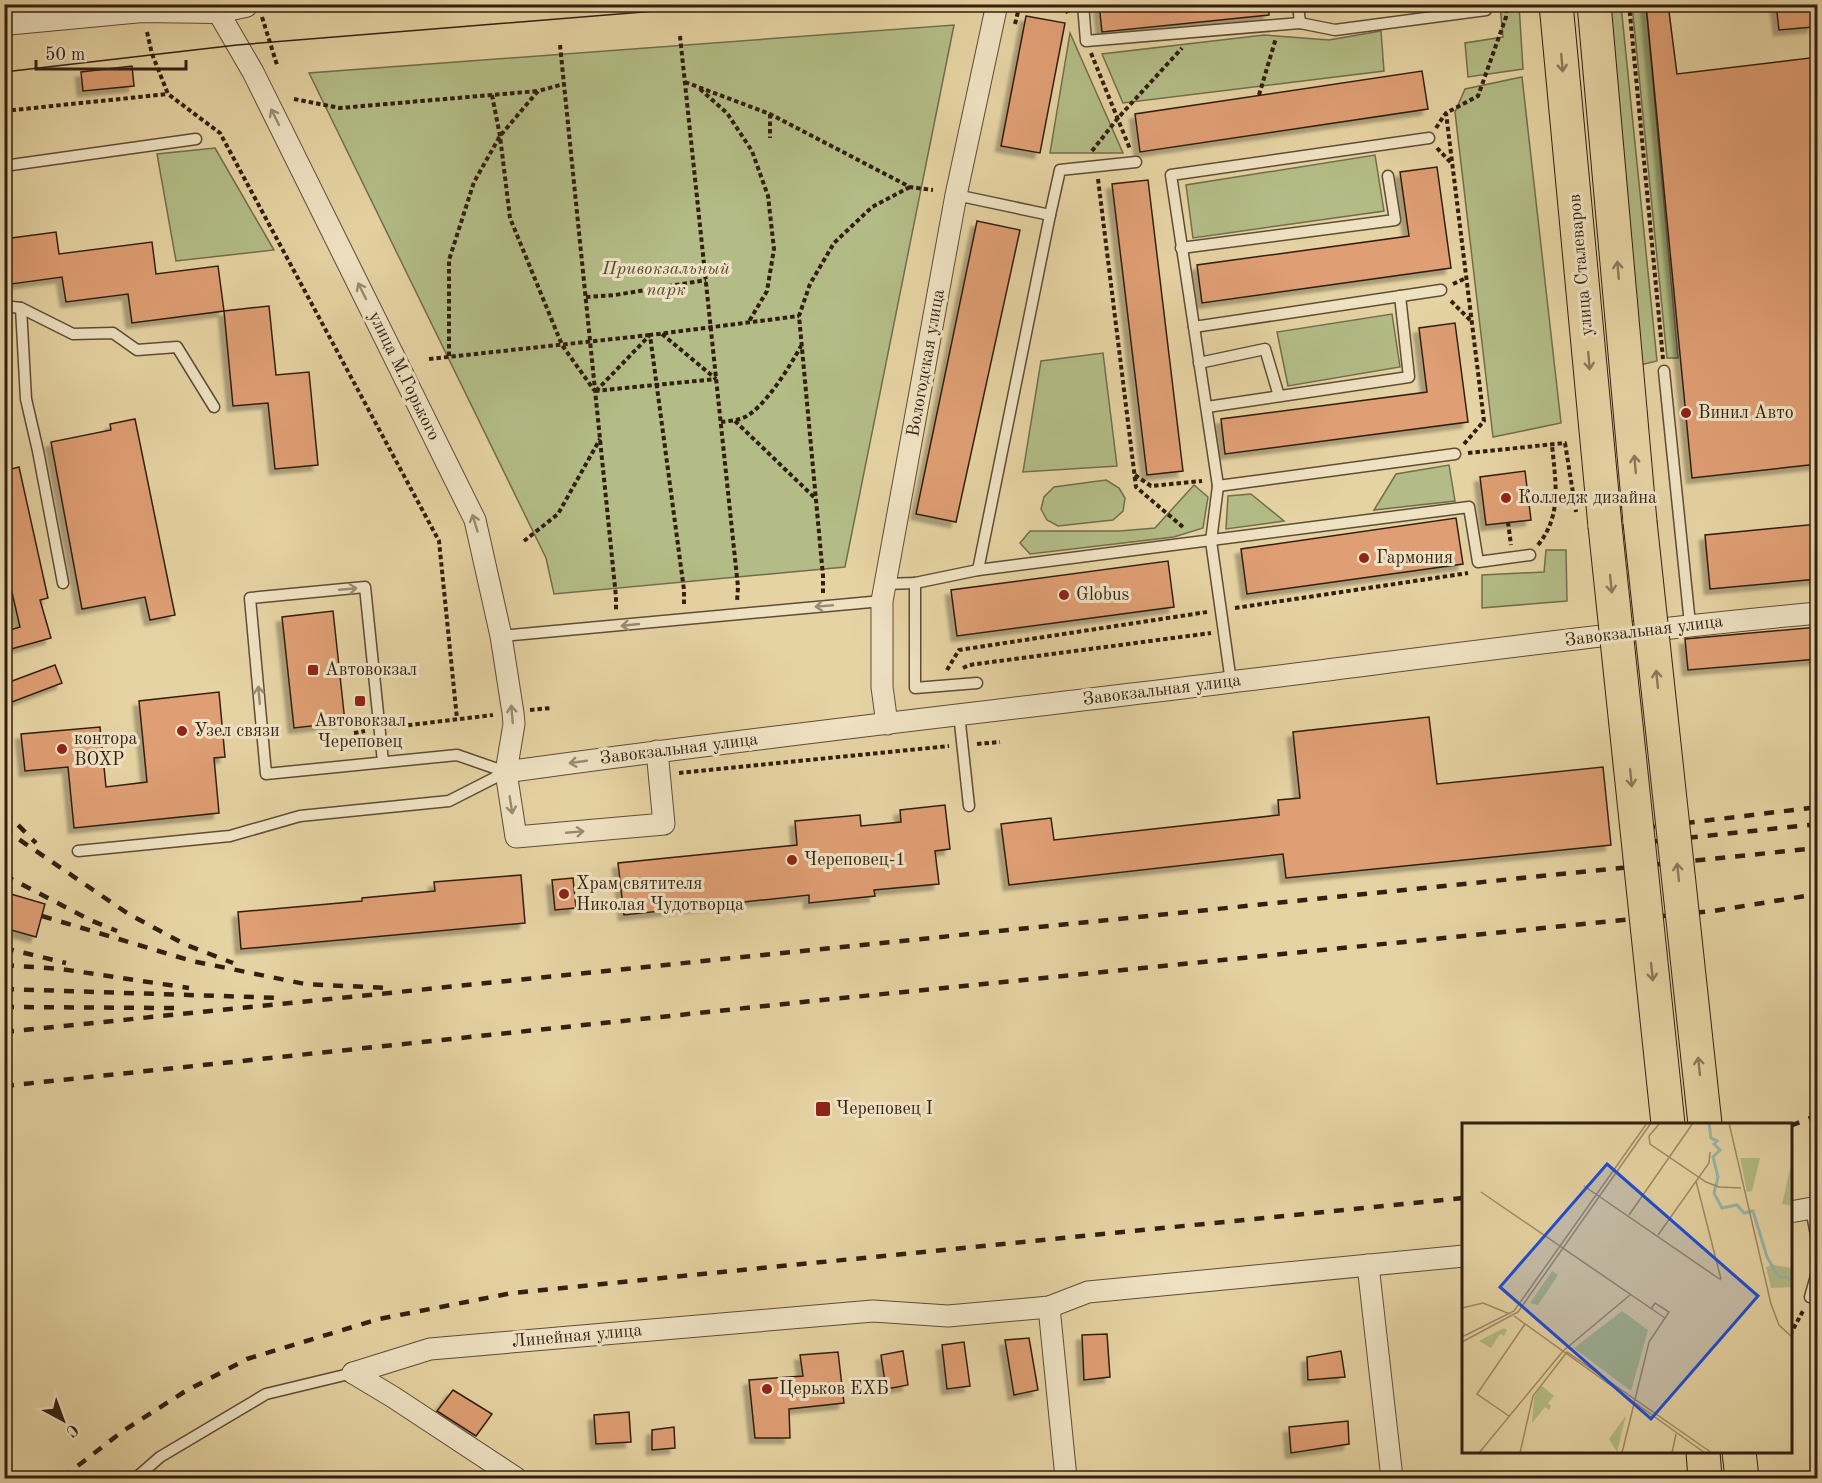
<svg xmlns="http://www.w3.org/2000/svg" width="1822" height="1483" font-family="'Old Standard TT',serif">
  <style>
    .green { fill: #b3bc86; stroke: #726e4c; stroke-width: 1.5 }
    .building { fill: #df9e73; stroke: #321f11; stroke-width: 1.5; filter: url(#shadow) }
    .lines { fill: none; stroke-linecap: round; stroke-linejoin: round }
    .service-casing { stroke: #5f4c36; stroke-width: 13 }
    .minor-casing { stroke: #5f4c36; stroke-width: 23 }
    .tertiary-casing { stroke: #5f4c36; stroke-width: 28 }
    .primary-casing { stroke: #321f11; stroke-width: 35 }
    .path { stroke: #321f11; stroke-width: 4; stroke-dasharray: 4.5 3; stroke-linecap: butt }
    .service { stroke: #efe2c3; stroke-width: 10 }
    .minor { stroke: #efe2c3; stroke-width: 21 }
    .tertiary { stroke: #efe2c3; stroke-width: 26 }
    .primary { stroke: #e6d3a3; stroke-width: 33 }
    .tram { stroke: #321f11; stroke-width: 1.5 }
    .rail { stroke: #321f11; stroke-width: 4.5; stroke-dasharray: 10 10; stroke-linecap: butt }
    .primary-bridge-casing { stroke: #321f11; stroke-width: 35; stroke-linecap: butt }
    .primary-bridge { stroke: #e6d3a3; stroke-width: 33 }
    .oneway { stroke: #8c795a }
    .oneway2 { stroke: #9a8a73 }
    .poi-dot { fill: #8f2418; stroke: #efe2c3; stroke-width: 2 }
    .labels { text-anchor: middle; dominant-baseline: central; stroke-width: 6; stroke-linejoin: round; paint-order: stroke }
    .street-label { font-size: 18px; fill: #321f11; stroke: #efe2c3 }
    .park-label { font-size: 18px; font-style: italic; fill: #52462e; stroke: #efe2c3 }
    .poi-label { font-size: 18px; fill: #321f11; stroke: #efe2c3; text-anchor: start }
    .inset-river { fill: none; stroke: #97b7ab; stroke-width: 3 }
    .inset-road { fill: none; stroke: #9e8b69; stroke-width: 1.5 }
    .view { fill: #1d4ed8; fill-opacity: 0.15; stroke: #1d4ed8; stroke-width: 3 }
    .inset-edge { fill: none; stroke: #321f11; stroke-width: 3 }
  </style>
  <defs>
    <filter id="shadow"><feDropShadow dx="-5.5" dy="5.5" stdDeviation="1.5" flood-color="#0004"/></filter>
  </defs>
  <rect width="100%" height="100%" fill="#e6d3a3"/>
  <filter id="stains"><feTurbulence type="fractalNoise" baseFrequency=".00333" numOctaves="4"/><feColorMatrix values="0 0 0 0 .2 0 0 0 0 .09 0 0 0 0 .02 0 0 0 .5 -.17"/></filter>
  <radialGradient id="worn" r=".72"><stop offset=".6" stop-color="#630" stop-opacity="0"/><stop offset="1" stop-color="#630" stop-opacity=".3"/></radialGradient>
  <g class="green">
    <path d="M 1500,5 L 1519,5 L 1523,69 L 1468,77 L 1465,43 L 1503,37 Z"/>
    <path d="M 1603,5 L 1621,5 L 1657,361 L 1640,365 Z"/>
    <path d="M 1632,5 L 1646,5 L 1678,358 L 1667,358 Z"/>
    <path d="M 954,25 L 845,567 L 554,594 L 546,558 L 309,73 Z"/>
    <path d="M 1381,31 L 1384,71 L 1123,103 L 1102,54 L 1264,35 L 1329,40 Z"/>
    <path d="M 1070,33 L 1123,153 L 1050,153 Z"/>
    <path d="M 1522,77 L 1561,423 L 1493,437 L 1455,112 L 1465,89 Z"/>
    <path d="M 215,148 L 274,250 L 176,261 L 157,154 Z"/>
    <path d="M 1375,155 L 1384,211 L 1193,238 L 1186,185 Z"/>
    <path d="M 1392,314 L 1400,367 L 1288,386 L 1277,332 Z"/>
    <path d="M 1103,353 L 1117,466 L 1023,472 L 1041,361 Z"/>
    <path d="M 1449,465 L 1455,501 L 1374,510 L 1396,474 Z"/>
    <path d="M 1106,480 L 1119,488 L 1125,498 L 1123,511 L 1113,520 L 1058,526 L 1047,520 L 1041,509 L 1044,497 L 1054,487 Z"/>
    <path d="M 1194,485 L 1208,497 L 1203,528 L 1174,537 L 1030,554 L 1020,543 L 1030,531 L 1120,531 L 1155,528 Z"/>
    <path d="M 1251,494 L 1284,521 L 1226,529 L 1228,496 Z"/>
    <path d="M 1546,550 L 1566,550 L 1567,601 L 1482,608 L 1482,575 L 1544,572 Z"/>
  </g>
  <g class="building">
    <path d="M 1099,4 L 1269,4 L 1269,15 L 1102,32 Z"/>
    <path d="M 1646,4 L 1668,4 L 1677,74 L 1818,57 L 1818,464 L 1692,478 Z"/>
    <path d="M 1776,4 L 1811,4 L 1813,27 L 1779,30 Z"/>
    <path d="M 1026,16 L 1065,23 L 1040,153 L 1001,146 Z"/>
    <path d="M 132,66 L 134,86 L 83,91 L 81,72 Z"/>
    <path d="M 1422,71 L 1428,109 L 1140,152 L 1135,114 Z"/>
    <path d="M 1437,167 L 1451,268 L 1202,303 L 1197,265 L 1409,236 L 1400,172 Z"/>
    <path d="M 1148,180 L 1183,471 L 1147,475 L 1112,184 Z"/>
    <path d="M 977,221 L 1020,230 L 956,522 L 916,514 Z"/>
    <path d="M 56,232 L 59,254 L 152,242 L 156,274 L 218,266 L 224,311 L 132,323 L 128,294 L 66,302 L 62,277 L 4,285 L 4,239 Z"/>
    <path d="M 269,306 L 276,375 L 309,372 L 318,465 L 275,469 L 268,403 L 233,406 L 224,311 Z"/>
    <path d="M 1455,323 L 1468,422 L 1225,454 L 1221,419 L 1427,392 L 1419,328 Z"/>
    <path d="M 135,419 L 175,615 L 150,620 L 145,597 L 82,609 L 51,442 L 111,430 L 110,424 Z"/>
    <path d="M 19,467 L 48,598 L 40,600 L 51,638 L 4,651 L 4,632 L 20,627 L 4,558 L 4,471 Z"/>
    <path d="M 1525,471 L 1531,520 L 1486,525 L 1480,477 Z"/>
    <path d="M 1456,518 L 1463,564 L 1247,594 L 1241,549 Z"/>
    <path d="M 1818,524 L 1818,579 L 1710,589 L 1705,535 Z"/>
    <path d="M 1168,561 L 1174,607 L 957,636 L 951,590 Z"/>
    <path d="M 333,611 L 345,722 L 294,728 L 282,617 Z"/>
    <path d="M 1818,627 L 1818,659 L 1688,670 L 1685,639 Z"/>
    <path d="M 55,665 L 62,683 L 4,705 L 4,684 Z"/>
    <path d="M 219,692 L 225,757 L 214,758 L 219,813 L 74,828 L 68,767 L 25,771 L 21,734 L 100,727 L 106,787 L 147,782 L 139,701 Z"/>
    <path d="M 1429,717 L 1437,784 L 1603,767 L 1611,845 L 1286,878 L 1283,854 L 1009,885 L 1001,824 L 1051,818 L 1054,840 L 1279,815 L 1278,800 L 1300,798 L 1293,732 Z"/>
    <path d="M 945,805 L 950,849 L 935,851 L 939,884 L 874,890 L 875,896 L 809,903 L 809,895 L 624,915 L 618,863 L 797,845 L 795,821 L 860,815 L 861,826 L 901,822 L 900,810 Z"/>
    <path d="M 521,875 L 525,923 L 241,949 L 238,912 L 362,901 L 362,898 L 435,891 L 434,882 Z"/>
    <path d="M 573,878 L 576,908 L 555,910 L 552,880 Z"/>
    <path d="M 4,892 L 45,904 L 36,937 L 4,928 Z"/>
    <path d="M 1107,1334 L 1110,1377 L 1084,1380 L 1082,1335 Z"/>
    <path d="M 1029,1338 L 1038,1390 L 1014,1395 L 1005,1340 Z"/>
    <path d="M 964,1342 L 970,1386 L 947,1389 L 942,1345 Z"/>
    <path d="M 903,1351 L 908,1385 L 886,1389 L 881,1355 Z"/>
    <path d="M 1341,1351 L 1345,1377 L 1308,1380 L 1307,1357 Z"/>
    <path d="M 838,1352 L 844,1403 L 789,1409 L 790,1438 L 755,1438 L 749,1380 L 803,1376 L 800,1355 Z"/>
    <path d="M 453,1390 L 492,1414 L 476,1436 L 437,1411 Z"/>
    <path d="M 629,1412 L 631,1442 L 596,1444 L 594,1415 Z"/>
    <path d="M 1348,1421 L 1349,1444 L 1291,1453 L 1289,1427 Z"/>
    <path d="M 674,1427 L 675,1448 L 652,1450 L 652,1430 Z"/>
  </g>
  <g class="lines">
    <defs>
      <g id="service">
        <path d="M 1083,4 L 1086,41 L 1300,23 L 1335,30 L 1486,10"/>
        <path d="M 1298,4 L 1300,23"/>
        <path d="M 4,166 L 196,139"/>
        <path d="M 1050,215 L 1060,170 L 1136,162"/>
        <path d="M 1181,248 L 1395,220 L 1388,176"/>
        <path d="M 4,306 L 21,308 L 73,334 L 113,333 L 137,350 L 177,347 L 214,407"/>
        <path d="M 21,308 L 26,399 L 38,451 L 63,583"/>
        <path d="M 1194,327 L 1441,290"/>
        <path d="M 1199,363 L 1265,349 L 1279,396"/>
        <path d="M 1664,371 L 1690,624"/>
        <path d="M 1207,407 L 1409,377 L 1400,296"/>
        <path d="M 1218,486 L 1455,454"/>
        <path d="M 978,570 L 1469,507 L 1478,562 L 1530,555"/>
        <path d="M 915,583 L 915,688 L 977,683"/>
        <path d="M 885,584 L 915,583 L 978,570 L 1050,215 L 956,195"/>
        <path d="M 501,636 L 882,601"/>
        <path d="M 1231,682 L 1211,541 L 1218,486 L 1217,479 L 1171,175 L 1429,138"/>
        <path d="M 959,714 L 969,806"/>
        <path d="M 383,762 L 365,587 L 250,598 L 266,774 L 457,755 L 506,772"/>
        <path d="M 78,851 L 230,836 L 300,816 L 449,801 L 506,772"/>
        <path d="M 1811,1209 L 1818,1245"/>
        <path d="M 1810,1297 L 1818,1269"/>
        <path d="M 136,1478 L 160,1457 L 266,1394 L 353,1373"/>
      </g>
      <g id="minor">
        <path d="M 217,10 L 253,72 L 475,520 L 501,636 L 513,713 L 514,724 L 506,772 L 516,837 L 664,824 L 657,751"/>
        <path d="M 887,724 L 882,687 L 882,601 L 956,195 L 997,4"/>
        <path d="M 506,772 C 747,738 989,712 1231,682 C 1426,658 1621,631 1818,613"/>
        <path d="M 1790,1212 L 1818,1207"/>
        <path d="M 1368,1265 L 1392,1478"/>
        <path d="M 1049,1307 L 1066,1478"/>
        <path d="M 353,1373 L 430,1349 L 873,1311 L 948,1316 L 1049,1307 L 1088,1292 L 1464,1256"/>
        <path d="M 353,1373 L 393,1397 L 516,1478"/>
      </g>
      <path id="tertiary" d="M 4,22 L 142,9 L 217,10 L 245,4"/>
      <g id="primary">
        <path d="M 1556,4 L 1605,526"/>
        <path d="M 1594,4 L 1640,522"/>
        <path d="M 1703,1452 L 1705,1478"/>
        <path d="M 1739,1452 L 1742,1478"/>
      </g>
    </defs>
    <use href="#service" class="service-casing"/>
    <use href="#minor" class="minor-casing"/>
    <use href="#tertiary" class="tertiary-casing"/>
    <use href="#primary" class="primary-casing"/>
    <g class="path">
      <path d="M 1062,4 L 1068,13"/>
      <path d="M 1629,4 L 1663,359"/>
      <path d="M 262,17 L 277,65"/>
      <path d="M 1015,24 L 1020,4"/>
      <path d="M 147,32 L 152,54 L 168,94 L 220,133 L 439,541 L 457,719"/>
      <path d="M 680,36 L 738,587 L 737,602"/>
      <path d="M 560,45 L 616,597 L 616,611"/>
      <path d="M 1091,53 L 1130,149"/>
      <path d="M 685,82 L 770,114 L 910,187 L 933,190"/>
      <path d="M 700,89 L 727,113 L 752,151 L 768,196 L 774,249 L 767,291 L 748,323"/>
      <path d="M 492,95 L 500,136 L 510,218 L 562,345 L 594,390"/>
      <path d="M 1259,95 L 1276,38"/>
      <path d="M 294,99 L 340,108 L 538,91"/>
      <path d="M 4,111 L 168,94"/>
      <path d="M 770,114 L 770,138"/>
      <path d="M 1436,128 L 1445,114"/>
      <path d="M 1437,148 L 1452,164"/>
      <path d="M 1092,151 L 1118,118 L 1182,48"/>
      <path d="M 1098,179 L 1136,487 L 1184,528"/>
      <path d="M 1453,284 L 1466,278"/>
      <path d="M 586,297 L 615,295 L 706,280"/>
      <path d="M 1451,301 L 1471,321"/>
      <path d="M 662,334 L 716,379"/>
      <path d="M 449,356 L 449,260 L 474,182 L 500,136 L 538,91 L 564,84"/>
      <path d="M 429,359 L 650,335"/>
      <path d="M 595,391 L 716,379"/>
      <path d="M 596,391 L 649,336"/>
      <path d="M 735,421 L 816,499"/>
      <path d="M 721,422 C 727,421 734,421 740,419 C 762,413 790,366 801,346"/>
      <path d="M 1464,444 L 1484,421 L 1446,113 L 1478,96 L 1506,17 L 1507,4"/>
      <path d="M 1468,453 L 1565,443 L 1576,512"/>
      <path d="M 1135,475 L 1151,486 L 1202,481"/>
      <path d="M 1508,522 L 1511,545"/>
      <path d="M 524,541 L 558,514 L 600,439"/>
      <path d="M 1538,545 C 1563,514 1555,481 1552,444"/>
      <path d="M 823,593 L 823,576 L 799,316 L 810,284 L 834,243 L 872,207 L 910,187"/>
      <path d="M 684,604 L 684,590 L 650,335 L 799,316"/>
      <path d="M 1235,608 L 1468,573"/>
      <path d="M 963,668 L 969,665 L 1211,633"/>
      <path d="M 947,670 L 959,650 L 1207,612"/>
      <path d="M 530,710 L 551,708"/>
      <path d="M 393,727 L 493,715"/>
      <path d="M 354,733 L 365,731"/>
      <path d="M 977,744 L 1000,742"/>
      <path d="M 679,773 L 949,746"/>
      <path d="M 1790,1335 L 1804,1309"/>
    </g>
    <use href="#service" class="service"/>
    <use href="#minor" class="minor"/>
    <use href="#tertiary" class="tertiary"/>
    <use href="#primary" class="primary"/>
    <path class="tram" d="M 4,72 L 237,45 L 742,4"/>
    <g class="rail">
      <path d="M 4,811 L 36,843"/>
      <path d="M 4,827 L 14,836 L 127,913 L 184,944 L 233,963"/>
      <path d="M 1645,828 L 1818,807"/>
      <path d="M 1648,842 L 1818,824"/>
      <path d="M 4,875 L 90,920 L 117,931"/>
      <path d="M 42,916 L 192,961 L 305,984 L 386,988"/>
      <path d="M 4,948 L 66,963"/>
      <path d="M 4,965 L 61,969 L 189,988"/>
      <path d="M 4,989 L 282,998"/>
      <path d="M 4,1007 L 175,1008"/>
      <path d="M 4,1032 L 1818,848"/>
      <path d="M 4,1086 L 803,1002 L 1713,911 L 1818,894"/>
      <path d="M 1790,1126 L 1818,1115"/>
      <path d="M 62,1478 L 123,1431 L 184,1392 L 247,1359 L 379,1319 L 512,1293 L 1464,1198"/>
    </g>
    <defs>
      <g id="primary-bridge">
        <path d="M 1640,522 L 1705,1124"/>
        <path d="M 1605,526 L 1668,1124"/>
      </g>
    </defs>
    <use href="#primary-bridge" class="primary-bridge-casing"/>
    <use href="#primary-bridge" class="primary-bridge"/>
  </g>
  <defs><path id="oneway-shaft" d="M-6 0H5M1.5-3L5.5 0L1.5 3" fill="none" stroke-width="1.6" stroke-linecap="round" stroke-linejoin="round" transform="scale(1.5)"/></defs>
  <g class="oneway">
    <use href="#oneway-shaft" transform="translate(1562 63) rotate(85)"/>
    <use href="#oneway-shaft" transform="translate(1618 270) rotate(-95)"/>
    <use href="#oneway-shaft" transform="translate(1589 361) rotate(85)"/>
    <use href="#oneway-shaft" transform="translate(1635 464) rotate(-95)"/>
    <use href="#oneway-shaft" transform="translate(1611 584) rotate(84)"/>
    <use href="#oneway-shaft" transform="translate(1657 679) rotate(-96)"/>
    <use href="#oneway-shaft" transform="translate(1631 778) rotate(84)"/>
    <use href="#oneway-shaft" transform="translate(1678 872) rotate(-96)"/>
    <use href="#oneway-shaft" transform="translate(1652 972) rotate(84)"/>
    <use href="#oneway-shaft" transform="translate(1699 1066) rotate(-96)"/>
  </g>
  <g class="oneway2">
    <use href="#oneway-shaft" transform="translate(275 117) rotate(-116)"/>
    <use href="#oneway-shaft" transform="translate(362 291) rotate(-116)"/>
    <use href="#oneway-shaft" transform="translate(475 523) rotate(-107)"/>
    <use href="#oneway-shaft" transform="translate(348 589) rotate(-5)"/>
    <use href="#oneway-shaft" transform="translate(824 606) rotate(175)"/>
    <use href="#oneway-shaft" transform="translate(630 625) rotate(174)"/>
    <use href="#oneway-shaft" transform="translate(259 695) rotate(-95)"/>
    <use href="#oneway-shaft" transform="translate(512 714) rotate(-95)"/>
    <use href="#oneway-shaft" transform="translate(578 762) rotate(172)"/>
    <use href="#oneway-shaft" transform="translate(511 805) rotate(81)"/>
    <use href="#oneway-shaft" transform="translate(575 832) rotate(-5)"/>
  </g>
  <g class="poi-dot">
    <circle cx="1686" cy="413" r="6"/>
    <circle cx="1506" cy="498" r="6"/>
    <circle cx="1364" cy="558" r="6"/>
    <circle cx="1064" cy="595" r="6"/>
    <rect x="307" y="664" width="12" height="12" rx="3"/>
    <rect x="354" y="695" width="12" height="12" rx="3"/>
    <circle cx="182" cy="731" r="6"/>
    <circle cx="62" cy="749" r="6"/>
    <circle cx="792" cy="860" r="6"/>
    <circle cx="564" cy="894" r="6"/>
    <rect x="815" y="1101" width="16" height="16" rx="3"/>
    <circle cx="767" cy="1389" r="6"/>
  </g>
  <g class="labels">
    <g class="street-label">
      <text transform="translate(1581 265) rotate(-95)">улица Сталеваров</text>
      <text transform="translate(926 363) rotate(-80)">Вологодская улица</text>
      <text transform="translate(404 376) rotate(64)">улица М.Горького</text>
      <text transform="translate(1644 631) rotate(-7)">Завокзальная улица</text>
      <text transform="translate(1162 690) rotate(-7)">Завокзальная улица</text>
      <text transform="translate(679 749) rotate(-7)">Завокзальная улица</text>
      <text transform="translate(577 1336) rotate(-5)">Линейная улица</text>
    </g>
    <g class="park-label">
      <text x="666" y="269">Привокзальный<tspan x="666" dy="21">парк</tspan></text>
    </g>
    <g class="poi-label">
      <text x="1698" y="413">Винил Авто</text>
      <text x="1518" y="498">Колледж дизайна</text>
      <text x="1376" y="558">Гармония</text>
      <text x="1076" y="595">Globus</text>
      <text x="325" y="670">Автовокзал</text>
      <text x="360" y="721" text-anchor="middle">Автовокзал<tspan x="360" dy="21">Череповец</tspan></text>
      <text x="194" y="731">Узел связи</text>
      <text x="74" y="739">контора<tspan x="74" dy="21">ВОХР</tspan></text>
      <text x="804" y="860">Череповец-1</text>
      <text x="576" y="884">Храм святителя<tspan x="576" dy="21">Николая Чудотворца</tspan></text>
      <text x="836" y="1109">Череповец I</text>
      <text x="779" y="1389">Церьков ЕХБ</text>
    </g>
  </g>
  <g transform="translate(1462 1123)">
    <rect width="330" height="330" fill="#e6d3a3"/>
    <path d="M 278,35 L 298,35 L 290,68 L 285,69 ZM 328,46 L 330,46 L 330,83 L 320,81 ZM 312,142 L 330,145 L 330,164 L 309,165 L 304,144 ZM 90,148 L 96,152 L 76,182 L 68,180 ZM 160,188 L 186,207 L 169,268 L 112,225 ZM 42,205 L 45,207 L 42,213 L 38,211 L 29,225 L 17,218 ZM 79,262 L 92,273 L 86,280 L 89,283 L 87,287 L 83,284 L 70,300 L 72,275 ZM 164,292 L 155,329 L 147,316 Z" fill="#b3bc86"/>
    <path class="inset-river" d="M 247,0 L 249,15 L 255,18 L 252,21 L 258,27 L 251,34 L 256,54 L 252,70 L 260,85 L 275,82 L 282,90 L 291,88 L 305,134 L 316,153 L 330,156"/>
    <path class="inset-road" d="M 198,0 L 187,13 L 188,21 L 244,59 L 257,64 L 279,65M 267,0 L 309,181 L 317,202 L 330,214M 234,58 L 259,156M 122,63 L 259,157M 19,69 L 203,195M 167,92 L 231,0M 196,112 L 247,40 L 248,29M 0,185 L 21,180 L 48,191M 52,193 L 243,330M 0,214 L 52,188 L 185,0M 0,219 L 56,189 L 189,0M 47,293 L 15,271 L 63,201M 17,330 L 101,228 L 168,172M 58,330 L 71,273 L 105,229 L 250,330M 160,330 L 187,219 L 207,189 L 193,180 L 189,186M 210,330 L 214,311"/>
    <path class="view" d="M 145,41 L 296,173 L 189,296 L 38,164 Z"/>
    <rect width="330" height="330" class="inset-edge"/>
  </g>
  <rect width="1822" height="1483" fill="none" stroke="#e6d3a3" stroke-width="24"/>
  <rect x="6" y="6" width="1810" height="1471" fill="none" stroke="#321f11" stroke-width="3"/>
  <rect x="12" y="12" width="1798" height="1459" fill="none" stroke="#321f11" stroke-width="1.5"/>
  <g transform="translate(63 1420) rotate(139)" stroke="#efe2c3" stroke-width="4.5" paint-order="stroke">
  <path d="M0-4.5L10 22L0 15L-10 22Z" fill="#321f11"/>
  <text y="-9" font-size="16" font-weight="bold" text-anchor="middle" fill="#321f11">С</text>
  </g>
  <path d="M36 60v9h150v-9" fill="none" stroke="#321f11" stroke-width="3"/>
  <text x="45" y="60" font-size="18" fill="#321f11" stroke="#efe2c3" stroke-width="4.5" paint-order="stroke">50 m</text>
  <rect width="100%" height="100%" filter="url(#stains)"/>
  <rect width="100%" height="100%" fill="url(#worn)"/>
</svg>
